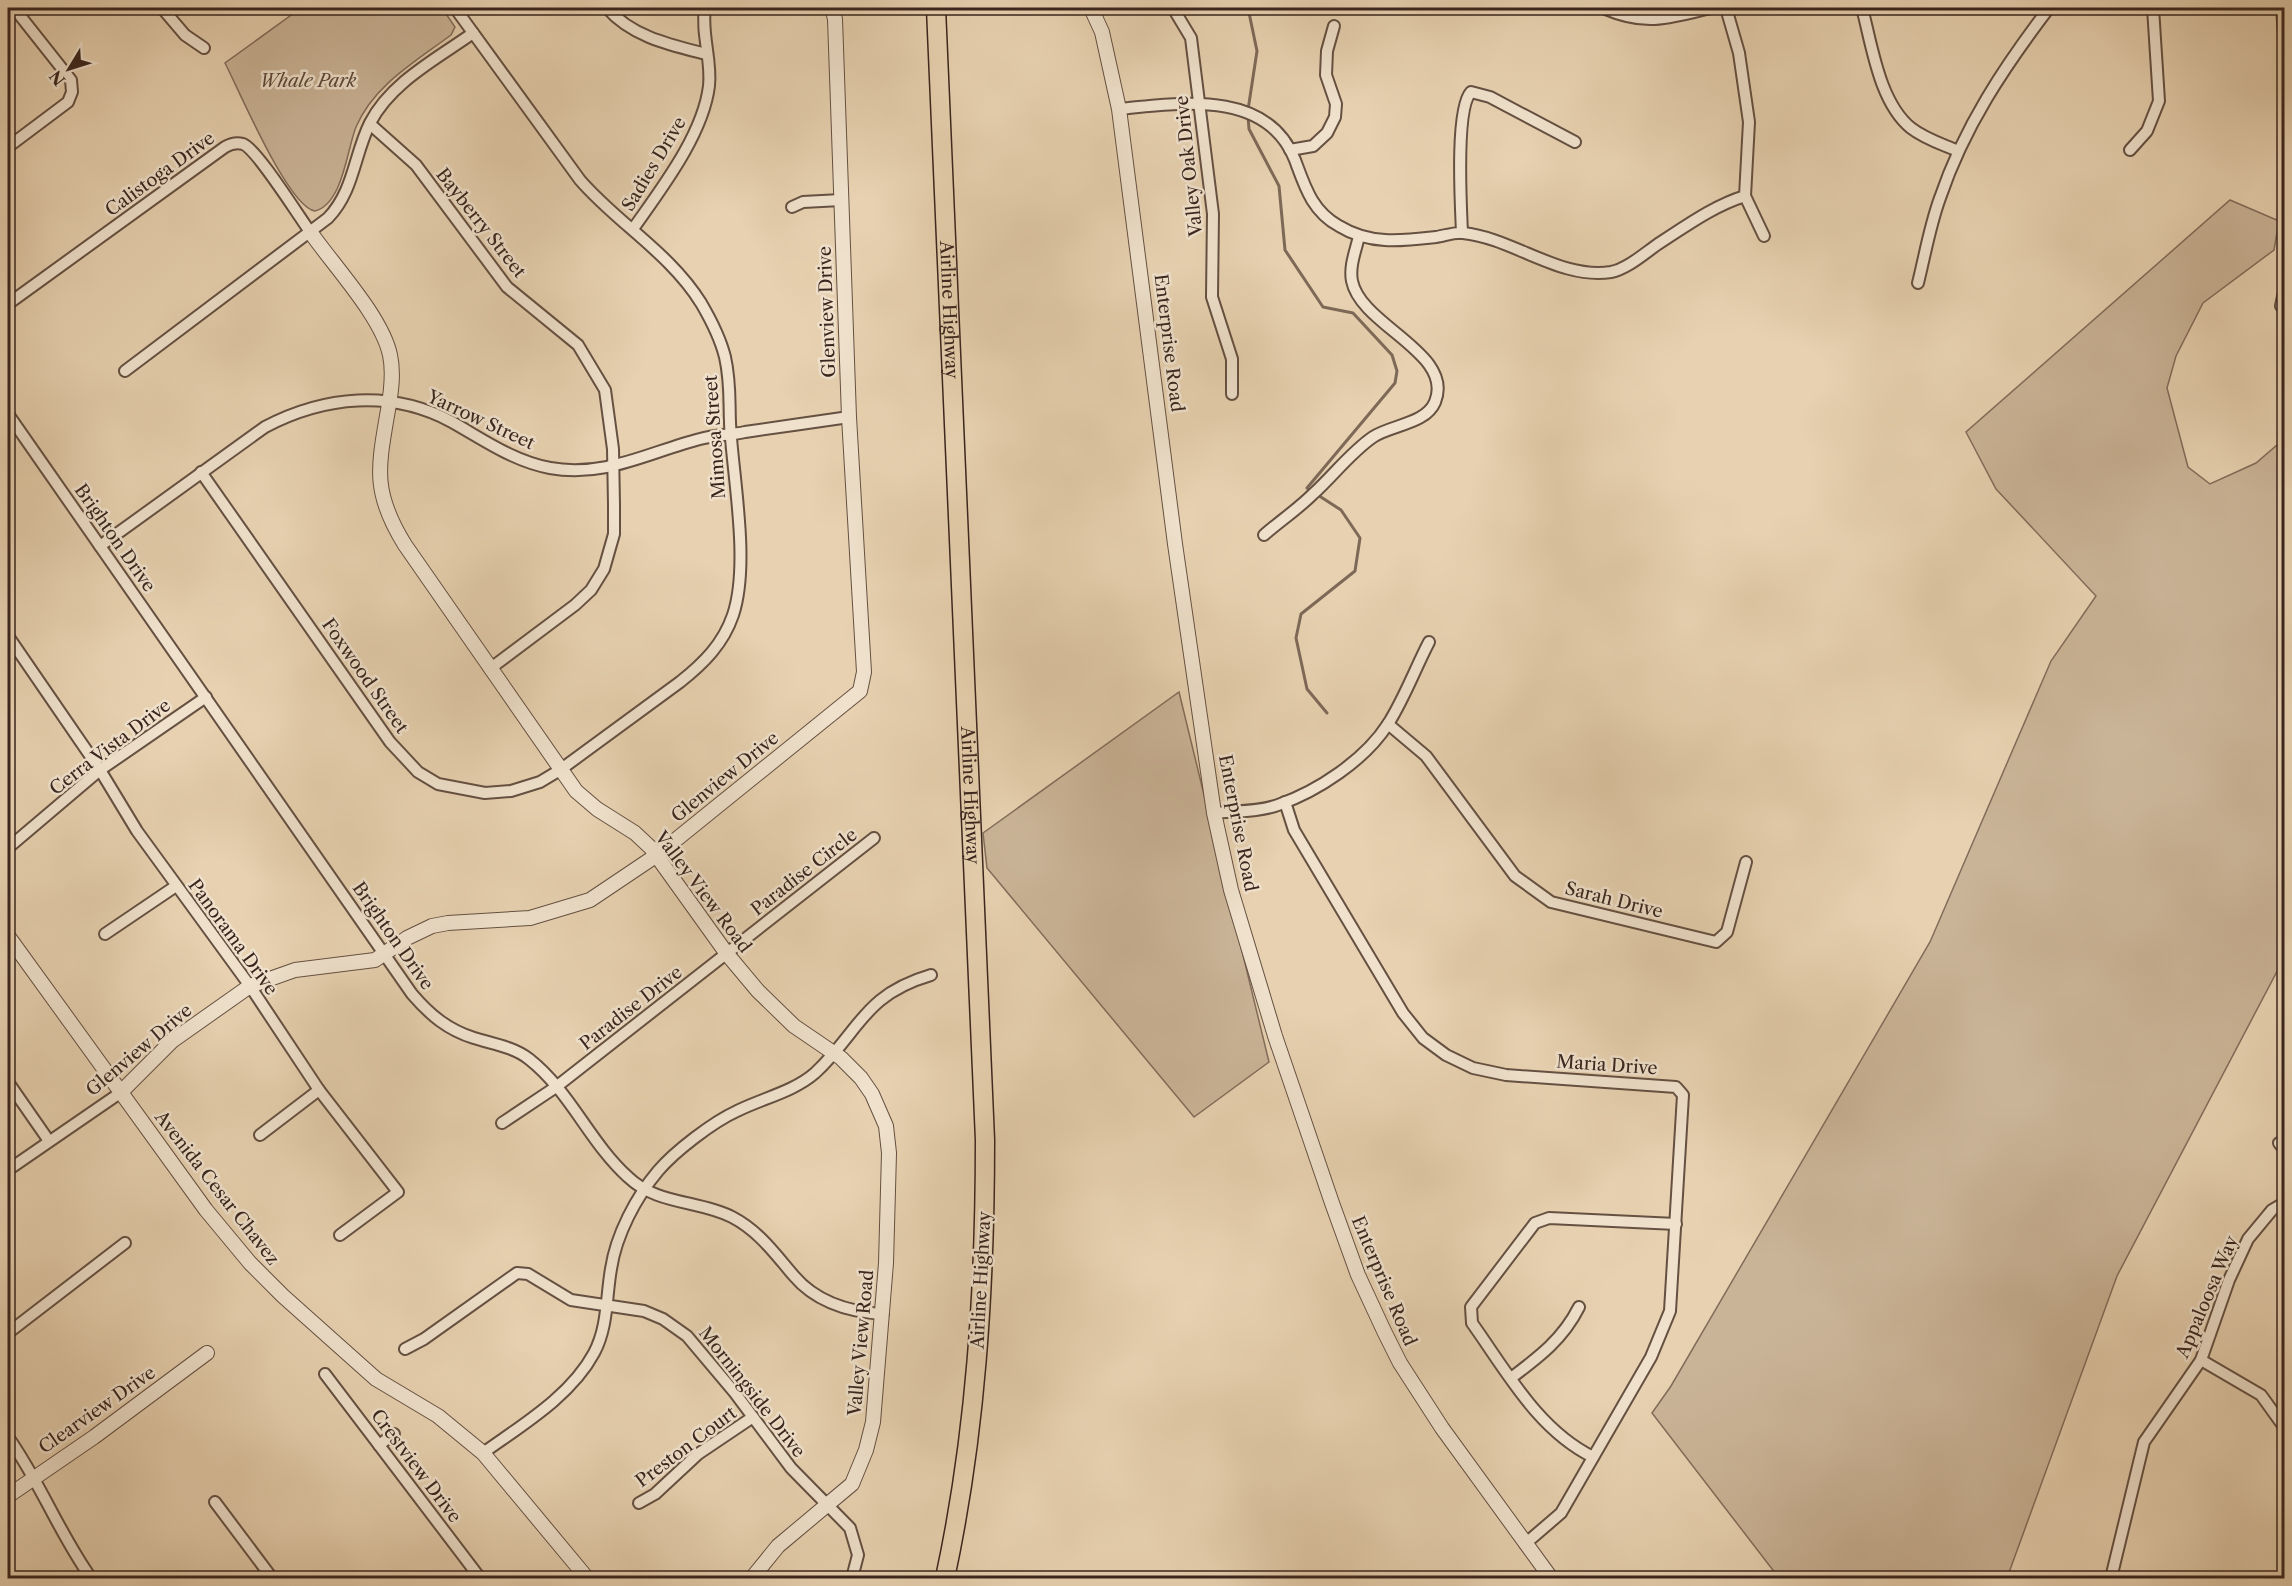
<svg xmlns="http://www.w3.org/2000/svg" width="2292" height="1586" font-family="'Libre Caslon Text',serif">
  <style>
    .green { fill: #cab497; stroke: #826c5a; stroke-width: 1.5 }
    .lines { fill: none; stroke-linecap: round; stroke-linejoin: round }
    .stream { stroke: #7e6958; stroke-width: 3 }
    .minor-casing { stroke: #655042; stroke-width: 14 }
    .tertiary-casing { stroke: #655042; stroke-width: 16 }
    .primary-casing { stroke: #3a251e; stroke-width: 21 }
    .minor { stroke: #efe1cc; stroke-width: 10 }
    .tertiary { stroke: #efe1cc; stroke-width: 14 }
    .primary { stroke: #e7d1b0; stroke-width: 18 }
    .labels { text-anchor: middle; dominant-baseline: central; stroke-width: 5; stroke-linejoin: round; paint-order: stroke }
    .park-label { font-size: 18px; font-style: italic; fill: #5e493c; stroke: #efe1cc }
    .street-label { font-size: 18px; fill: #3a251e; stroke: #efe1cc }
  </style>
  <rect width="100%" height="100%" fill="#e7d1b0"/>
  <filter id="stains"><feTurbulence type="fractalNoise" baseFrequency=".00333" numOctaves="4"/><feColorMatrix values="0 0 0 0 .2 0 0 0 0 .09 0 0 0 0 .02 0 0 0 .5 -.17"/></filter>
  <radialGradient id="worn" r=".72"><stop offset=".6" stop-color="#630" stop-opacity="0"/><stop offset="1" stop-color="#630" stop-opacity=".3"/></radialGradient>
  <g class="green">
    <path d="M 301,8 L 442,8 L 455,27 L 451,35 C 416,61 374,85 356,127 C 347,149 343,204 315,211 C 288,207 239,90 225,63 Z"/>
    <path d="M 2230,200 L 2279,221 L 2274,250 L 2203,303 L 2176,356 L 2167,388 L 2188,467 L 2210,484 L 2256,463 L 2284,439 L 2284,958 L 2117,1276 L 2007,1578 L 1779,1578 L 1652,1413 L 1671,1386 L 1930,942 L 2051,661 L 2096,596 L 1996,489 L 1966,432 Z"/>
    <path d="M 1179,692 L 1269,1062 L 1194,1117 L 987,868 L 983,833 Z"/>
  </g>
  <g class="lines">
    <g class="stream">
      <path d="M 1248,110 L 1257,51 L 1248,8"/>
      <path d="M 1248,116 L 1249,129 L 1279,186 L 1285,250 L 1323,307 L 1353,313 L 1392,355 L 1397,371 L 1395,383 L 1307,488 L 1341,510 L 1360,538 L 1355,571 L 1301,614 L 1296,638 L 1307,689 L 1327,713"/>
    </g>
    <defs>
      <g id="minor">
        <path d="M 162,8 L 185,35 L 204,48"/>
        <path d="M 607,8 C 632,37 671,45 706,54"/>
        <path d="M 1173,8 L 1191,38 L 1213,214 L 1212,297 L 1232,359 L 1232,394"/>
        <path d="M 1603,8 C 1647,27 1667,18 1711,8"/>
        <path d="M 1862,8 C 1872,45 1879,102 1911,128 C 1925,139 1942,144 1958,151"/>
        <path d="M 2282,8 L 2284,35"/>
        <path d="M 1119,109 C 1180,103 1267,89 1295,160 C 1305,187 1312,211 1339,226 C 1370,245 1401,241 1436,237 C 1444,236 1454,232 1463,233 C 1513,238 1560,280 1611,272 C 1627,269 1645,253 1658,244 C 1686,226 1713,206 1745,196 L 1749,122 L 1739,53 L 1726,8"/>
        <path d="M 370,124 L 416,165 L 507,287 L 578,345 L 605,390 L 613,449 L 614,505 L 614,534 L 604,569 L 591,590 L 575,605 L 491,668"/>
        <path d="M 8,147 L 68,102 L 72,92 L 71,80 L 14,8"/>
        <path d="M 1290,150 L 1313,146 L 1327,133 L 1335,117 L 1336,104 L 1326,75 L 1327,51 L 1334,26"/>
        <path d="M 2130,150 L 2147,131 L 2159,101 L 2153,8"/>
        <path d="M 1745,196 L 1764,236"/>
        <path d="M 792,207 L 803,202 L 841,200"/>
        <path d="M 633,229 C 661,189 703,135 709,86 C 712,60 701,34 705,8"/>
        <path d="M 1462,233 C 1461,207 1455,109 1471,92 L 1490,97 L 1575,142"/>
        <path d="M 1918,283 C 1925,255 1930,225 1940,198 C 1964,127 2004,67 2049,8"/>
        <path d="M 8,304 L 225,147 C 230,144 236,142 243,144 C 257,149 299,217 311,233"/>
        <path d="M 2281,306 L 2284,292"/>
        <path d="M 125,371 L 328,218 C 354,191 354,155 370,123 C 391,82 438,58 473,33"/>
        <path d="M 8,414 L 412,994 C 430,1015 448,1030 474,1038 C 493,1044 514,1047 529,1059 C 570,1091 590,1143 628,1177 C 657,1205 698,1200 732,1217 C 759,1231 775,1254 794,1276 C 817,1303 849,1312 883,1314"/>
        <path d="M 201,472 L 390,742 L 418,772 L 438,784 L 485,793 L 511,791 L 540,782 L 560,770 L 680,682 C 704,663 723,644 733,615 C 749,567 735,488 731,438 C 728,408 732,388 725,357 C 720,337 711,320 701,303 C 670,253 617,223 580,180 L 455,8"/>
        <path d="M 1264,535 C 1280,521 1298,509 1313,494 C 1333,476 1351,452 1373,437 C 1391,425 1426,424 1435,402 C 1455,353 1361,326 1352,281 C 1349,266 1356,250 1359,236"/>
        <path d="M 100,546 L 265,427 C 324,396 391,389 452,422 C 484,440 513,461 550,468 C 605,478 649,452 700,439 C 715,435 731,435 745,432 C 780,427 814,422 849,417"/>
        <path d="M 8,636 L 100,770 L 137,831 L 250,986 L 319,1090 L 398,1192 L 340,1235"/>
        <path d="M 1388,724 L 1426,756 L 1515,876 L 1551,902 L 1716,942 L 1727,932 L 1746,862"/>
        <path d="M 1285,802 L 1294,830 L 1403,1013 L 1423,1038 L 1446,1055 L 1473,1068 L 1506,1075 L 1676,1087 L 1683,1095 L 1670,1311 L 1651,1357 L 1561,1513 L 1525,1544"/>
        <path d="M 1214,813 C 1235,811 1259,812 1278,805 C 1318,791 1365,760 1388,724 C 1404,699 1415,669 1429,642"/>
        <path d="M 8,848 L 100,770 L 206,697"/>
        <path d="M 105,934 L 176,886"/>
        <path d="M 8,1082 L 49,1141"/>
        <path d="M 502,1123 L 556,1087 L 874,838"/>
        <path d="M 260,1135 L 319,1090"/>
        <path d="M 2279,1143 L 2284,1149"/>
        <path d="M 8,1170 L 120,1093"/>
        <path d="M 8,1333 L 125,1243"/>
        <path d="M 405,1349 L 424,1339 L 517,1273 L 528,1274 L 571,1300 L 644,1311 L 663,1319 L 687,1336 L 735,1393 L 791,1468 L 850,1528 L 858,1555 L 852,1578"/>
        <path d="M 2201,1360 L 2261,1395 L 2284,1427"/>
        <path d="M 325,1374 L 480,1578"/>
        <path d="M 1511,1378 C 1539,1357 1563,1339 1579,1307"/>
        <path d="M 8,1437 C 40,1482 59,1533 91,1578"/>
        <path d="M 379,1445 L 394,1434"/>
        <path d="M 483,1453 C 522,1425 571,1396 594,1353 C 608,1327 606,1297 611,1269 C 616,1235 636,1197 658,1171 C 675,1151 713,1122 737,1111 C 763,1098 793,1092 815,1073 C 860,1031 863,995 931,975"/>
        <path d="M 1593,1457 C 1538,1430 1507,1372 1472,1323 L 1471,1307 L 1535,1223 L 1549,1218 L 1676,1224"/>
        <path d="M 215,1502 L 272,1578"/>
        <path d="M 639,1503 L 655,1494 L 698,1454 L 753,1417"/>
        <path d="M 2111,1578 L 2144,1442 L 2201,1360 L 2229,1280 L 2248,1239 L 2272,1210 L 2284,1203"/>
        <path d="M 2278,1578 L 2284,1574"/>
      </g>
      <g id="tertiary">
        <path d="M 1091,8 L 1102,32 L 1119,109 L 1175,544 L 1214,813 L 1231,890 L 1275,1036 L 1332,1203 L 1358,1275 L 1384,1331 L 1400,1363 L 1442,1428 L 1551,1578"/>
        <path d="M 311,233 C 334,266 382,317 390,355 C 394,373 391,393 388,410 C 378,468 372,492 405,545 L 576,791 L 597,809 L 635,833 L 651,848 L 727,954 L 758,991 L 794,1026 L 841,1058 L 861,1078 L 872,1094 L 886,1126 L 889,1153 L 886,1263 L 873,1422 L 866,1450 L 852,1484 L 778,1546 L 752,1578"/>
        <path d="M 8,936 L 206,1210 L 250,1263 L 283,1296 L 376,1379 L 438,1416 L 483,1453 L 587,1578"/>
        <path d="M 120,1093 L 172,1041 L 250,986 L 295,970 L 375,960 L 407,938 L 432,926 L 448,923 L 530,918 L 590,900 L 657,855 L 860,691 L 864,672 L 849,417 L 835,19 L 832,8"/>
        <path d="M 8,1496 L 94,1437 L 207,1353"/>
      </g>
      <g id="primary">
        <path id="s1" d="M 936,8 L 985,1140 C 985,1288 976,1434 945,1578"/>
      </g>
    </defs>
    <use href="#minor" class="minor-casing"/>
    <use href="#tertiary" class="tertiary-casing"/>
    <use href="#primary" class="primary-casing"/>
    <use href="#minor" class="minor"/>
    <use href="#tertiary" class="tertiary"/>
    <use href="#primary" class="primary"/>
  </g>
  <g class="labels">
    <g class="park-label">
      <text x="308" y="81">Whale Park</text>
    </g>
    <g class="street-label">
      <text transform="translate(654 164) rotate(-59)">Sadies Drive</text>
      <text transform="translate(1189 166) rotate(-96)">Valley Oak Drive</text>
      <text transform="translate(160 174) rotate(-36)">Calistoga Drive</text>
      <text transform="translate(481 223) rotate(52)">Bayberry Street</text>
      <text stroke="none"><textPath href="#s1" startOffset="302">Airline Highway</textPath></text>
      <text transform="translate(827 312) rotate(-92)">Glenview Drive</text>
      <text transform="translate(1169 343) rotate(83)">Enterprise Road</text>
      <text transform="translate(481 420) rotate(25)">Yarrow Street</text>
      <text transform="translate(715 437) rotate(-94)">Mimosa Street</text>
      <text transform="translate(115 538) rotate(55)">Brighton Drive</text>
      <text transform="translate(365 676) rotate(55)">Foxwood Street</text>
      <text transform="translate(110 747) rotate(-37)">Cerra Vista Drive</text>
      <text transform="translate(725 777) rotate(-39)">Glenview Drive</text>
      <text stroke="none"><textPath href="#s1" startOffset="788">Airline Highway</textPath></text>
      <text transform="translate(1238 823) rotate(79)">Enterprise Road</text>
      <text transform="translate(804 872) rotate(-38)">Paradise Circle</text>
      <text transform="translate(703 892) rotate(53)">Valley View Road</text>
      <text transform="translate(1614 900) rotate(14)">Sarah Drive</text>
      <text transform="translate(393 936) rotate(55)">Brighton Drive</text>
      <text transform="translate(233 937) rotate(54)">Panorama Drive</text>
      <text transform="translate(631 1008) rotate(-38)">Paradise Drive</text>
      <text transform="translate(139 1050) rotate(-40)">Glenview Drive</text>
      <text transform="translate(1607 1065) rotate(4)">Maria Drive</text>
      <text transform="translate(217 1188) rotate(52)">Avenida Cesar Chavez</text>
      <text transform="translate(981 1280) rotate(-87)">Airline Highway</text>
      <text transform="translate(1384 1281) rotate(67)">Enterprise Road</text>
      <text transform="translate(2207 1297) rotate(-67)">Appaloosa Way</text>
      <text transform="translate(861 1343) rotate(-85)">Valley View Road</text>
      <text transform="translate(752 1392) rotate(52)">Morningside Drive</text>
      <text transform="translate(97 1410) rotate(-35)">Clearview Drive</text>
      <text transform="translate(686 1447) rotate(-37)">Preston Court</text>
      <text transform="translate(416 1466) rotate(53)">Crestview Drive</text>
    </g>
  </g>
  <rect width="2292" height="1586" fill="none" stroke="#e7d1b0" stroke-width="30"/>
  <rect x="9" y="9" width="2274" height="1568" fill="none" stroke="#3a251e" stroke-width="3"/>
  <rect x="15" y="15" width="2262" height="1556" fill="none" stroke="#3a251e" stroke-width="1.5"/>
  <g transform="translate(69 69) rotate(232)" stroke="#efe1cc" stroke-width="4.5" paint-order="stroke">
  <path d="M0-4.5L10 22L0 15L-10 22Z" fill="#3a251e"/>
  <text y="-9" font-size="16" font-weight="bold" text-anchor="middle" fill="#3a251e">N</text>
  </g>
  <rect width="100%" height="100%" filter="url(#stains)"/>
  <rect width="100%" height="100%" fill="url(#worn)"/>
</svg>
